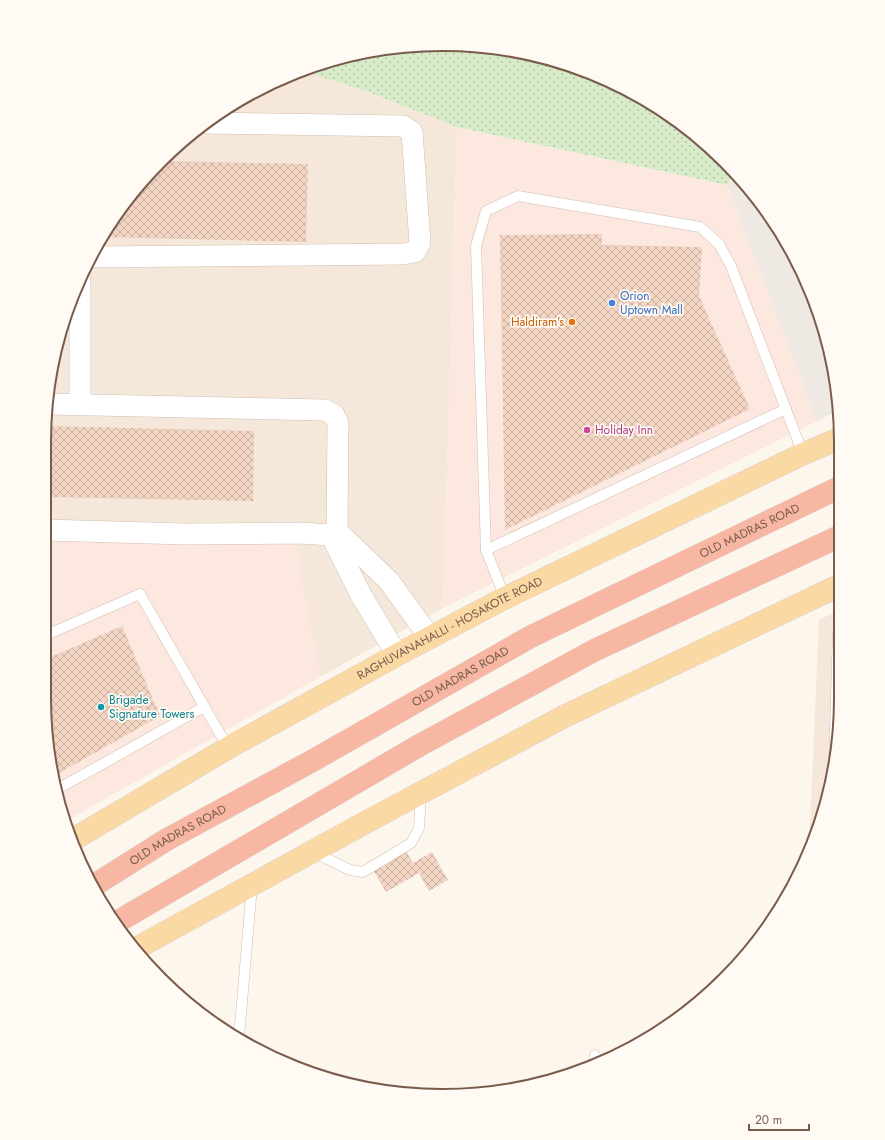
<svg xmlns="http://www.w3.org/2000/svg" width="885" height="1140" font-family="Jost,sans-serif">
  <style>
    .residential { fill: #f5e8da }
    .commercial { fill: #fde8e0 }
    .industrial { fill: #efe9e4 }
    .grass { fill: url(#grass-dots) }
    .building { fill: url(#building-cross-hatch) }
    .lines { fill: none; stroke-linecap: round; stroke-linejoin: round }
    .lane-casing { stroke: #d1beb0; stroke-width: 11 }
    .street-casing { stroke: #d1beb0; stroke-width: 22 }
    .primary-casing { stroke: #dad1cd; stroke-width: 23 }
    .highway-casing { stroke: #dad1cd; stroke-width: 23 }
    .lane { stroke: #fff; stroke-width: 10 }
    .street { stroke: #fff; stroke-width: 21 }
    .primary { stroke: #fbd9a5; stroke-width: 22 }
    .highway { stroke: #f7b7a3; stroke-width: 22 }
    .shop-dot { fill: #3f7fe0; stroke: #fffaf3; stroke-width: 1.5 }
    .food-dot { fill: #e8710a; stroke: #fffaf3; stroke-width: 1.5 }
    .hotel-dot { fill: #d1479c; stroke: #fffaf3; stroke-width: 1.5 }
    .culture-dot { fill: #0f9aa8; stroke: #fffaf3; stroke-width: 1.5 }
    .labels { text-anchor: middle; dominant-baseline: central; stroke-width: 3.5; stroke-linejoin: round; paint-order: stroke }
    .shop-label { font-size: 12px; fill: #366cbe; stroke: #fffaf3; text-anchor: start }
    .food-label { font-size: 12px; fill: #c56008; stroke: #fffaf3; text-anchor: end }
    .hotel-label { font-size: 12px; fill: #b23c85; stroke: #fffaf3; text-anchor: start }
    .street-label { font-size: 12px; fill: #7a5c4d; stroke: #fffaf3 }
    .culture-label { font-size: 12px; fill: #0d838f; stroke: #fffaf3; text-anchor: start }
    .rim { fill: none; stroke: #7a5c4d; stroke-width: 2 }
  </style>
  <defs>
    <pattern id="grass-dots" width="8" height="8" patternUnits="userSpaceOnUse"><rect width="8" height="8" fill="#d8ecc9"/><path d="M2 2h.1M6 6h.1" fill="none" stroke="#b4c2a5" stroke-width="1.8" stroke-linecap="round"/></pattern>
    <pattern id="building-cross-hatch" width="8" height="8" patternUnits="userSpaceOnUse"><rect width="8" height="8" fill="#f3d5c3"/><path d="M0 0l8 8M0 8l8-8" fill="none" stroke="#cab0a1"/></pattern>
  </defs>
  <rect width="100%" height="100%" fill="#fdf6ec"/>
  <g class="residential">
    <path d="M 313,73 L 363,90 L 457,127 L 443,608 L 320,677 L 294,540 L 44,541 L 45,417 L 58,339 L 85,266 L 126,200 L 180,143 L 221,111 L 290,74 Z"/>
    <path d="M 838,611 L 838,750 L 820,826 L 809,849 L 819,620 Z"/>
  </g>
  <g class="commercial">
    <path d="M 457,127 L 727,185 L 817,421 L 443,608 Z"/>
    <path d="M 295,540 L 320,677 L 66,821 L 58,801 L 44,698 L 44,541 Z"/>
  </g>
  <path class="industrial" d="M 734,172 L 774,221 L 820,314 L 838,391 L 838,411 L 817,421 L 727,185 Z"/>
  <path class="grass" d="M 443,44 L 520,52 L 595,74 L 664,111 L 724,161 L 734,172 L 727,185 L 457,127 L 363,90 L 313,74 L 292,74 L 365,52 Z"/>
  <g class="building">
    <path d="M 163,161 L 308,164 L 306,242 L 103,237 L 126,200 Z"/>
    <path d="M 602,234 L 602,245 L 702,247 L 699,296 L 750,409 L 505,530 L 500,235 Z"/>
    <path d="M 45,426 L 254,431 L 253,501 L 45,497 Z"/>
    <path d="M 122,626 L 160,716 L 54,776 L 44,698 L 44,660 Z"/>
    <path d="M 406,851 L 413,863 L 432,852 L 448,880 L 429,891 L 419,873 L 386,892 L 373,870 Z"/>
  </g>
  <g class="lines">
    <defs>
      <g id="lane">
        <path d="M 486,550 L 786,409"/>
        <path d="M 505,598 L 486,550 L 476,246 L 486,211 L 518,196 L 700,227 L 719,244 L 731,266 L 803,454"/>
        <path d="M 44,636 L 140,594 L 228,748"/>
        <path d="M 834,766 L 838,632"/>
        <path d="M 56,790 L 204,707"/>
        <path d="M 313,852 L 350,870 L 363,872 L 411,843 L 419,828 L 421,793"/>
        <path d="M 239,1037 L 252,886"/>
        <path d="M 594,1063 L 595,1055"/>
      </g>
      <g id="street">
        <path d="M 91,257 L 403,254 L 415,252 L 420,243 L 412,132 L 403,126 L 205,123"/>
        <path d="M 80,281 L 80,405"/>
        <path d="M 45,530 L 185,534 L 301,533 L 331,535 L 337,531 L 338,423 L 334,415 L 325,410 L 47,404"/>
        <path d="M 337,531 L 389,581 L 430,638"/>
        <path d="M 331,535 L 361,595 L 397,655"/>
      </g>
      <g id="primary">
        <path id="s1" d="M 74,839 L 228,748 L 397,655 L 505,598 L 803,454 L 838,439"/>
        <path d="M 137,948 L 370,820 L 565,716 L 838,586"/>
      </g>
      <g id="highway">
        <path id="s2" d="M 93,886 L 166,840 L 312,761 L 530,637 L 838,488"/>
        <path d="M 117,922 L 420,745 L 595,650 L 838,537"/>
      </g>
    </defs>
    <use href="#lane" class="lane-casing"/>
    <use href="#street" class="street-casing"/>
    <use href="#primary" class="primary-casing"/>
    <use href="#highway" class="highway-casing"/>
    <use href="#lane" class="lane"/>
    <use href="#street" class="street"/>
    <use href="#primary" class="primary"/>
    <use href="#highway" class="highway"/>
  </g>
  <circle class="shop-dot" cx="612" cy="303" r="4"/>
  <circle class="food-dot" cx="572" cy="322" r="4"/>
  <circle class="hotel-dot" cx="587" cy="430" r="4"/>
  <circle class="culture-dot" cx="101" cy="707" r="4"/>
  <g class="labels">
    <g class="shop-label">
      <text x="620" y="296">Orion<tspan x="620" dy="14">Uptown Mall</tspan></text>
    </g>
    <g class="food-label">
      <text x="564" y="322">Haldiram's</text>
    </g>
    <g class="hotel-label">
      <text x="595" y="430">Holiday Inn</text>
    </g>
    <g class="street-label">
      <text stroke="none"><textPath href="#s2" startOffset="747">OLD MADRAS ROAD</textPath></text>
      <text stroke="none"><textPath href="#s1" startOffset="431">RAGHUVANAHALLI - HOSAKOTE ROAD</textPath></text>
      <text stroke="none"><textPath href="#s2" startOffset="423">OLD MADRAS ROAD</textPath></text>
      <text stroke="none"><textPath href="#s2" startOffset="99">OLD MADRAS ROAD</textPath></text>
    </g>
    <g class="culture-label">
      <text x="109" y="700">Brigade<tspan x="109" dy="14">Signature Towers</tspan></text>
    </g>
  </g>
  <path d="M0 0H885V1140H0ZM442 51H443A391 391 0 0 1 834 442V698A391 391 0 0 1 443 1089H442A391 391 0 0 1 51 698V442A391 391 0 0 1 442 51Z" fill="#fffaf3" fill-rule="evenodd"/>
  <path class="rim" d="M442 51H443A391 391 0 0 1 834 442V698A391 391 0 0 1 443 1089H442A391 391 0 0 1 51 698V442A391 391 0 0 1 442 51Z"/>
  <path d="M749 1124v6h60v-6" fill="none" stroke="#7a5c4d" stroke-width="2"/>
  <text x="755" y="1124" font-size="12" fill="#7a5c4d" stroke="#fffaf3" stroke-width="3" paint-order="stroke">20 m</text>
</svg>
